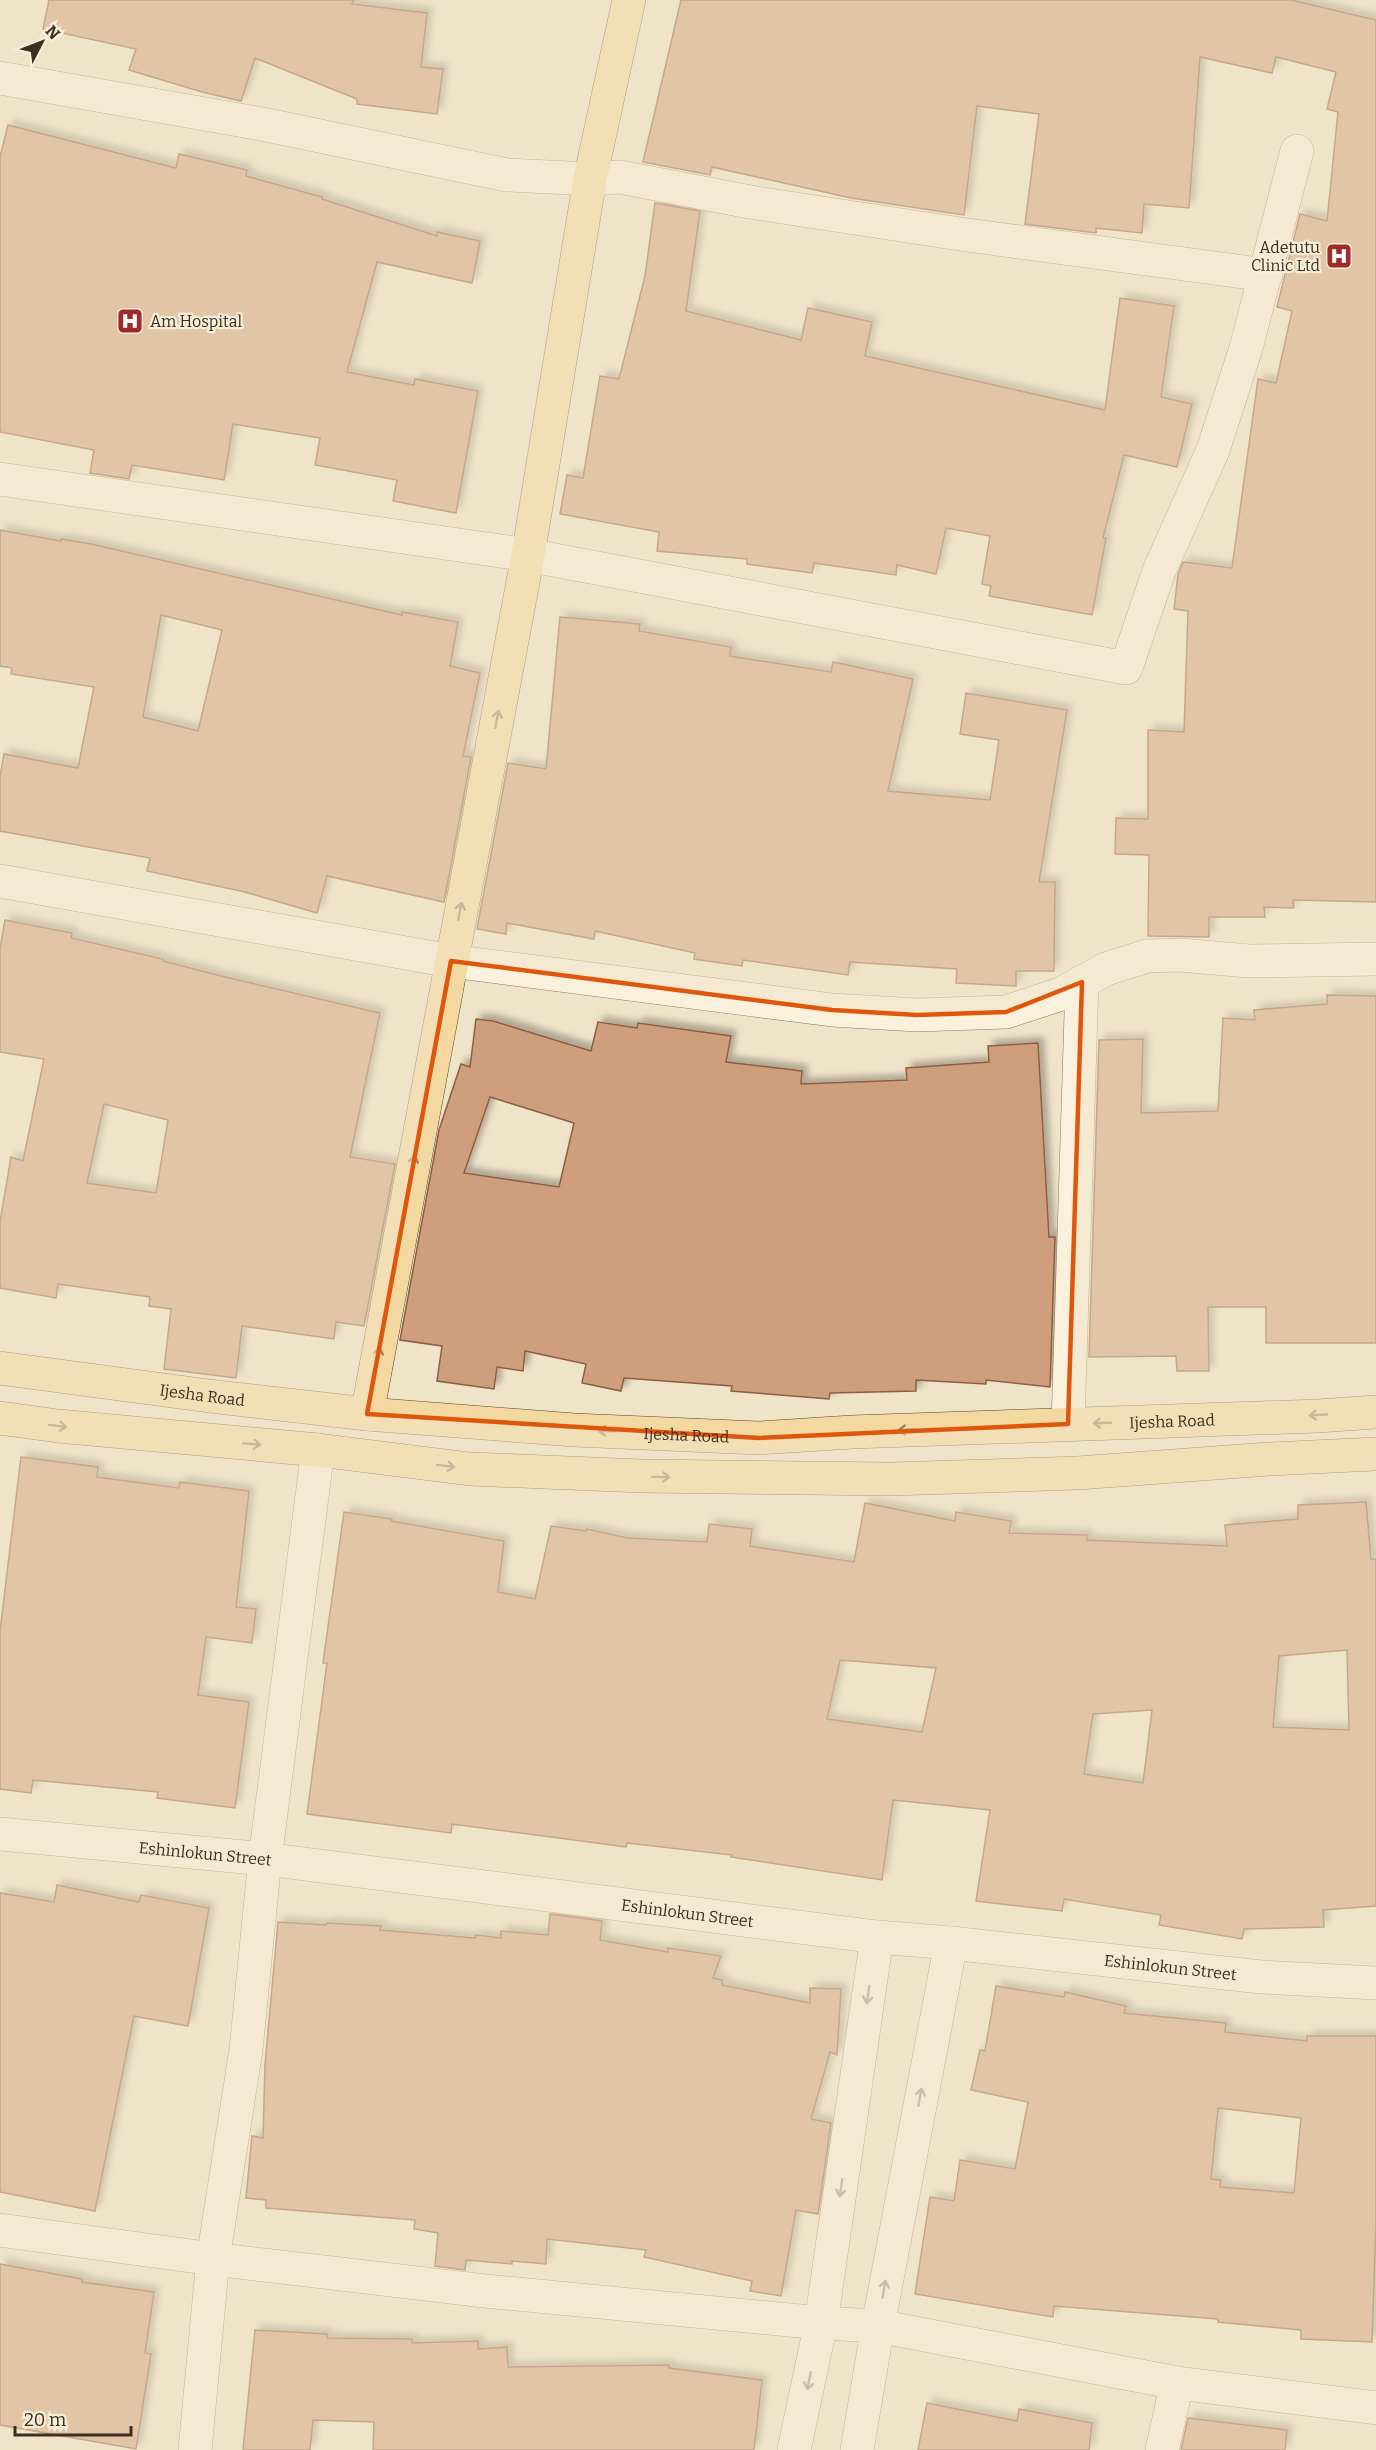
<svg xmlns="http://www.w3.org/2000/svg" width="1376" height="2450" font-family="Bitter,serif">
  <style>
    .building { fill: #cf9f7d; stroke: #8d5f41; stroke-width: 1.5; fill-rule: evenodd; filter: url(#shadow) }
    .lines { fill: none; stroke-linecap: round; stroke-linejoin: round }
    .minor-casing { stroke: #8d765c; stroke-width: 34 }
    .major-casing { stroke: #5b4430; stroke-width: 34 }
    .minor { stroke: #faf1dc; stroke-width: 33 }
    .major { stroke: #f3d9a0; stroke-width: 33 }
    .oneway { stroke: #988460 }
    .oneway2 { stroke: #9c907e }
    .marked { fill: none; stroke: #df570d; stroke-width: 4.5; stroke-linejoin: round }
    .labels { text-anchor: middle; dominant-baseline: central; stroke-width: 4.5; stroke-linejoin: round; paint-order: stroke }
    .poi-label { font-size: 16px; fill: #3d2e20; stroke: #f7eed8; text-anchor: end }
    .street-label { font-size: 16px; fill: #3d2e20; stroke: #f7eed8 }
  </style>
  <defs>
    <filter id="shadow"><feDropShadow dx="5.5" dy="-5.5" stdDeviation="3" flood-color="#0004"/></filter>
  </defs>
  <rect width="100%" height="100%" fill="#f0e4c8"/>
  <g class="building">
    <path d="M 49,0 L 354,0 L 352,4 L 427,13 L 421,67 L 443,69 L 437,114 L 357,104 L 357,99 L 255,58 L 241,101 L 202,92 L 129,70 L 136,49 L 43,29 Z"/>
    <path d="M 681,0 L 1291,0 L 1376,20 L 1376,902 L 1293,900 L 1294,908 L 1264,907 L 1265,917 L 1209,917 L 1209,937 L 1148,936 L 1149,855 L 1115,854 L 1116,818 L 1148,819 L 1148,730 L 1184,732 L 1188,611 L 1174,609 L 1178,574 L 1183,562 L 1232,568 L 1258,379 L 1276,383 L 1292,311 L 1277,307 L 1300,214 L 1327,221 L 1338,112 L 1327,109 L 1336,72 L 1276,57 L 1272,73 L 1200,57 L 1189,208 L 1144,204 L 1142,233 L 1096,228 L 1096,233 L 1025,224 L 1039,114 L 977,106 L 964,215 L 851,198 L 712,167 L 710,175 L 643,162 Z"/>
    <path d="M 8,125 L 176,168 L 179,154 L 247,170 L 246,176 L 322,197 L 322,199 L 437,236 L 437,232 L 480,241 L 472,283 L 377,262 L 347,372 L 414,385 L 415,379 L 478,391 L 456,513 L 393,501 L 397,480 L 315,465 L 320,438 L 233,424 L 224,480 L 132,465 L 129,479 L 90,473 L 94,450 L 0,432 L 0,157 Z"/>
    <path d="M 655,203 L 700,211 L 686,311 L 801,340 L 808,308 L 872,322 L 865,356 L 1105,410 L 1120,298 L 1174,306 L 1161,397 L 1192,404 L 1177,467 L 1124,455 L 1103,538 L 1106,538 L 1092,615 L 989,596 L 991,586 L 982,584 L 990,536 L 946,528 L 936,574 L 897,565 L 896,575 L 814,563 L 812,573 L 747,564 L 747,559 L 657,551 L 659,532 L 560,514 L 567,475 L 583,478 L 600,376 L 619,379 L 645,276 Z"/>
    <path d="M 0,530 L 61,541 L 61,539 L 91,544 L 402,615 L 402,612 L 458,622 L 450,666 L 480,673 L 463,756 L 471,757 L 444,902 L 327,876 L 317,913 L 245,892 L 147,871 L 150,858 L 0,831 L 0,776 L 4,754 L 78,768 L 94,687 L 11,674 L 12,668 L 0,666 ZM 161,615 L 222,630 L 198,731 L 143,717 Z"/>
    <path d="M 560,617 L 640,624 L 639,631 L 731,647 L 730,656 L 831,672 L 833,662 L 913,679 L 888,791 L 990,800 L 999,740 L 960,734 L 966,693 L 1067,710 L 1039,882 L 1055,882 L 1054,971 L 1016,971 L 1016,986 L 956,983 L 957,969 L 850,962 L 848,975 L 743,960 L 742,966 L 694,959 L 695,953 L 595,931 L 594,939 L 507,923 L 506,934 L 477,929 L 508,763 L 546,769 Z"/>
    <path d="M 5,920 L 72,933 L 71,938 L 163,959 L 163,961 L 221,976 L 380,1013 L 350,1157 L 395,1164 L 364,1326 L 336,1322 L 334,1339 L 242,1326 L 236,1378 L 164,1369 L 171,1309 L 149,1306 L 150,1297 L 58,1284 L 56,1298 L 0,1288 L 0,1222 L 11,1157 L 23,1161 L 44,1059 L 0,1052 L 0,948 ZM 104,1104 L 168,1120 L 156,1193 L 87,1183 Z"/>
    <path d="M 1327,995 L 1376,996 L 1376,1343 L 1266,1343 L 1266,1307 L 1208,1307 L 1209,1371 L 1177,1371 L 1176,1356 L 1089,1357 L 1099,1040 L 1143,1039 L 1141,1113 L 1218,1111 L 1223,1018 L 1255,1020 L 1254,1010 L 1327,1004 Z"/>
    <path d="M 476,1019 L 493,1021 L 591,1051 L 598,1022 L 637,1028 L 638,1023 L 731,1036 L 726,1062 L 802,1071 L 801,1084 L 907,1080 L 906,1068 L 989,1062 L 988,1046 L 1038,1043 L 1049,1237 L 1055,1237 L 1050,1387 L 986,1380 L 986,1384 L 916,1380 L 916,1391 L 830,1393 L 829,1399 L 731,1391 L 732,1386 L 624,1378 L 621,1391 L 582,1383 L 586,1364 L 525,1351 L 523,1371 L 497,1367 L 494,1389 L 437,1381 L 442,1346 L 400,1340 L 439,1130 L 461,1064 L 470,1067 ZM 490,1097 L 574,1123 L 559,1187 L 464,1173 Z"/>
    <path d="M 21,1457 L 98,1467 L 97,1477 L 179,1488 L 180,1482 L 249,1491 L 236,1607 L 256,1609 L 252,1643 L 206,1637 L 198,1695 L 249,1702 L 235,1808 L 157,1798 L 158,1792 L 33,1780 L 31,1793 L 0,1789 L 0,1631 Z"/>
    <path d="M 1366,1502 L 1371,1559 L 1376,1559 L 1376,1906 L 1323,1910 L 1324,1927 L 1244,1929 L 1242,1939 L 1159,1925 L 1161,1915 L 1064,1899 L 1062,1911 L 976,1901 L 990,1810 L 893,1800 L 882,1880 L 731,1857 L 732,1855 L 627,1843 L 626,1847 L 452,1824 L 451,1833 L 307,1814 L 327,1663 L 323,1663 L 344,1512 L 392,1519 L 391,1521 L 504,1541 L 498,1592 L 535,1599 L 551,1526 L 586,1531 L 587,1529 L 627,1538 L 707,1542 L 709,1524 L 752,1529 L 750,1546 L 854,1562 L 865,1503 L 955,1521 L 956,1512 L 1011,1521 L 1009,1533 L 1087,1535 L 1087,1540 L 1227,1546 L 1225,1525 L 1298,1519 L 1298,1505 ZM 1347,1650 L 1349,1730 L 1273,1727 L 1279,1656 ZM 840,1660 L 936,1668 L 922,1732 L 827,1719 ZM 1152,1710 L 1143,1783 L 1084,1774 L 1093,1714 Z"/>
    <path d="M 57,1885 L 139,1902 L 141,1895 L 209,1908 L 188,2026 L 134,2016 L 95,2211 L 0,2192 L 0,1893 L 54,1902 Z"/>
    <path d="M 550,1914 L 602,1921 L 600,1940 L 668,1952 L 668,1948 L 721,1956 L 713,1978 L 722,1980 L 722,1985 L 810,2003 L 810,1988 L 841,1989 L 837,2055 L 830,2052 L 811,2119 L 831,2123 L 818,2214 L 796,2210 L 781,2296 L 750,2291 L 752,2281 L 644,2257 L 646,2250 L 547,2239 L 546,2264 L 512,2261 L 512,2264 L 466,2260 L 465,2270 L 435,2266 L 438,2233 L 414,2229 L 415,2220 L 266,2208 L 266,2200 L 246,2198 L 252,2136 L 263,2138 L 265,2065 L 278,1922 L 326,1925 L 327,1923 L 381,1926 L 380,1930 L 475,1938 L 476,1935 L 501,1938 L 501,1931 L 548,1935 Z"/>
    <path d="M 996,1986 L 1064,1997 L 1065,1992 L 1126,2006 L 1124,2013 L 1226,2023 L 1225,2032 L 1307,2041 L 1307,2036 L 1376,2036 L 1376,2224 L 1372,2342 L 1301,2339 L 1301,2330 L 1218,2322 L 1218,2319 L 1054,2306 L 1053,2317 L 915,2294 L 930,2197 L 954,2201 L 960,2160 L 1015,2169 L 1028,2102 L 971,2090 L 980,2050 L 985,2051 ZM 1218,2108 L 1301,2118 L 1294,2193 L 1220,2187 L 1221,2180 L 1211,2179 Z"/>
    <path d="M 0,2264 L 82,2279 L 82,2282 L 154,2292 L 145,2353 L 151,2354 L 136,2449 L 0,2425 Z"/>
    <path d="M 255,2330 L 327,2334 L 327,2338 L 412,2339 L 412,2343 L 478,2341 L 478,2349 L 507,2347 L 508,2367 L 669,2365 L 669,2368 L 762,2380 L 754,2450 L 373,2450 L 374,2422 L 313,2420 L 310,2450 L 243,2450 Z"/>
    <path d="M 927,2403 L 1017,2421 L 1019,2409 L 1092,2423 L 1089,2450 L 918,2450 Z"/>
    <path d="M 1188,2418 L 1287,2430 L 1285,2450 L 1181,2450 Z"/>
  </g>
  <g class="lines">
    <defs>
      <g id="minor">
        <path d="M 0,78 L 262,124 L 507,175 L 590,179 L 620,177 L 750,202 L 960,234 L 1266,275"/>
        <path d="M 0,479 L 528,555 L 1126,668 L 1159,571 L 1213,450 L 1246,348 L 1297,151"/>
        <path d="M 0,881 L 451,961 L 832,1010 L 917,1015 L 1006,1012 L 1061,994 L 1106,969 L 1147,956 L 1180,955 L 1249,961 L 1376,959"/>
        <path d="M 1068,1424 L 1082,982"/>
        <path id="s1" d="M 0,1834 L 265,1859 L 877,1937 L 951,1943 L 1261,1977 L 1376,1983"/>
        <path d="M 0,2230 L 213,2259 L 485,2291 L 821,2323 L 878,2326 L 1177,2383 L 1376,2408"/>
        <path d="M 195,2450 L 213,2259 L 246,2050 L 265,1859 L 318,1450"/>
        <path d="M 794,2450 L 821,2323 L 877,1937"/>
        <path d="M 857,2450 L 878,2326 L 951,1943"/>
        <path d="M 1162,2450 L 1177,2383"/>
      </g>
      <g id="major">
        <path id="s2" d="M 0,1368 L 209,1396 L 367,1414 L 574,1430 L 759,1438 L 852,1432 L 1318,1416 L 1376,1412"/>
        <path d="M 367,1414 L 528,555 L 590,179 L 629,0"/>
        <path d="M 0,1418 L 58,1426 L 318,1450 L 470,1469 L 642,1476 L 890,1479 L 1078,1473 L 1269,1459 L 1376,1454"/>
      </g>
    </defs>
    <use href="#minor" class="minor-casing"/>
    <use href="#major" class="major-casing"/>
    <use href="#minor" class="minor"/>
    <use href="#major" class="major"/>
  </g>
  <defs><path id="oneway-shaft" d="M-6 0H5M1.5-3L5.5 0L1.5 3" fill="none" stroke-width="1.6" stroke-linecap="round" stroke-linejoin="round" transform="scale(1.5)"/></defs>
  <g class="oneway">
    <use href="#oneway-shaft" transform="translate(497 719) rotate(-79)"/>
    <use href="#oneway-shaft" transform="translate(460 911) rotate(-79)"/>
    <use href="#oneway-shaft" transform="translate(413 1164) rotate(-80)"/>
    <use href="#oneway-shaft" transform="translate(378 1356) rotate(-80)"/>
    <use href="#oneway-shaft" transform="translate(1318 1415) rotate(177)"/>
    <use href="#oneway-shaft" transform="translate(1102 1423) rotate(178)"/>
    <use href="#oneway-shaft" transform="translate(58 1426) rotate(7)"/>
    <use href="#oneway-shaft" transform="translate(907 1430) rotate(178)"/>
    <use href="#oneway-shaft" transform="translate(607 1431) rotate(-178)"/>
    <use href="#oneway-shaft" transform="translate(252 1444) rotate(5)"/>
    <use href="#oneway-shaft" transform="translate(446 1466) rotate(7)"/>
    <use href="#oneway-shaft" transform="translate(661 1477) rotate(1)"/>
  </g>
  <g class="oneway2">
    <use href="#oneway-shaft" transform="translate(868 1995) rotate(98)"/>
    <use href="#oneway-shaft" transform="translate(920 2097) rotate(-80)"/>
    <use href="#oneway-shaft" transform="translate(841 2188) rotate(98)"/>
    <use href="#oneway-shaft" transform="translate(884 2289) rotate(-80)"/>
    <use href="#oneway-shaft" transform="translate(809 2381) rotate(102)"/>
  </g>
  <path d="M0 0H1376V2450H0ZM 451,961 L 832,1010 L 917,1015 L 1006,1012 L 1082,982 L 1068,1424 L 759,1438 L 367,1414 Z" fill="#f0e4c8" fill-opacity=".55" fill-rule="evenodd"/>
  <path class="marked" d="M 451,961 L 832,1010 L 917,1015 L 1006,1012 L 1082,982 L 1068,1424 L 759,1438 L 367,1414 Z"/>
  <defs>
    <symbol id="hospital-square" viewBox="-11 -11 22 22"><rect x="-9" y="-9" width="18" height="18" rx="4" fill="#9e2a2b" stroke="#f7eed8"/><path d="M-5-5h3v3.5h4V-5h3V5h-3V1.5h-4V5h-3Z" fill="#fff"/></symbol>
  </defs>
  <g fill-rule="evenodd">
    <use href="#hospital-square" x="1324" y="241" width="30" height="30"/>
    <use href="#hospital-square" x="115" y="306" width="30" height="30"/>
  </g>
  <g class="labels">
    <g class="poi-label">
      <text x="1320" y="247">Adetutu<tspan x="1320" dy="18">Clinic Ltd</tspan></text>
      <text x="150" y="321" text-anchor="start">Am Hospital</text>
    </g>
    <g class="street-label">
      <text stroke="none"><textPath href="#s2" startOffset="204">Ijesha Road</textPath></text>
      <text stroke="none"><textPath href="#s2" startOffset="1176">Ijesha Road</textPath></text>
      <text stroke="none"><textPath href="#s2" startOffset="690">Ijesha Road</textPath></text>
      <text stroke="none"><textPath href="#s1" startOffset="206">Eshinlokun Street</textPath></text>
      <text stroke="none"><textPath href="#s1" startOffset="692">Eshinlokun Street</textPath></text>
      <text stroke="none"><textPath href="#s1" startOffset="1178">Eshinlokun Street</textPath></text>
    </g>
  </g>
  <g transform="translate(42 42) rotate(48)" stroke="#f7eed8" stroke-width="4.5" paint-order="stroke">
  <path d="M0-4.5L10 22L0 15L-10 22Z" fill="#3d2e20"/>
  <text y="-9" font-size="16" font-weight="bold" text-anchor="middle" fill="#3d2e20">N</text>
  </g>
  <path d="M15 2426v9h116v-9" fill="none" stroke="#3d2e20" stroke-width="3"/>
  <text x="24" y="2426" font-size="18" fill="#3d2e20" stroke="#f7eed8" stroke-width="4.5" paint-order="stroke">20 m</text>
</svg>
